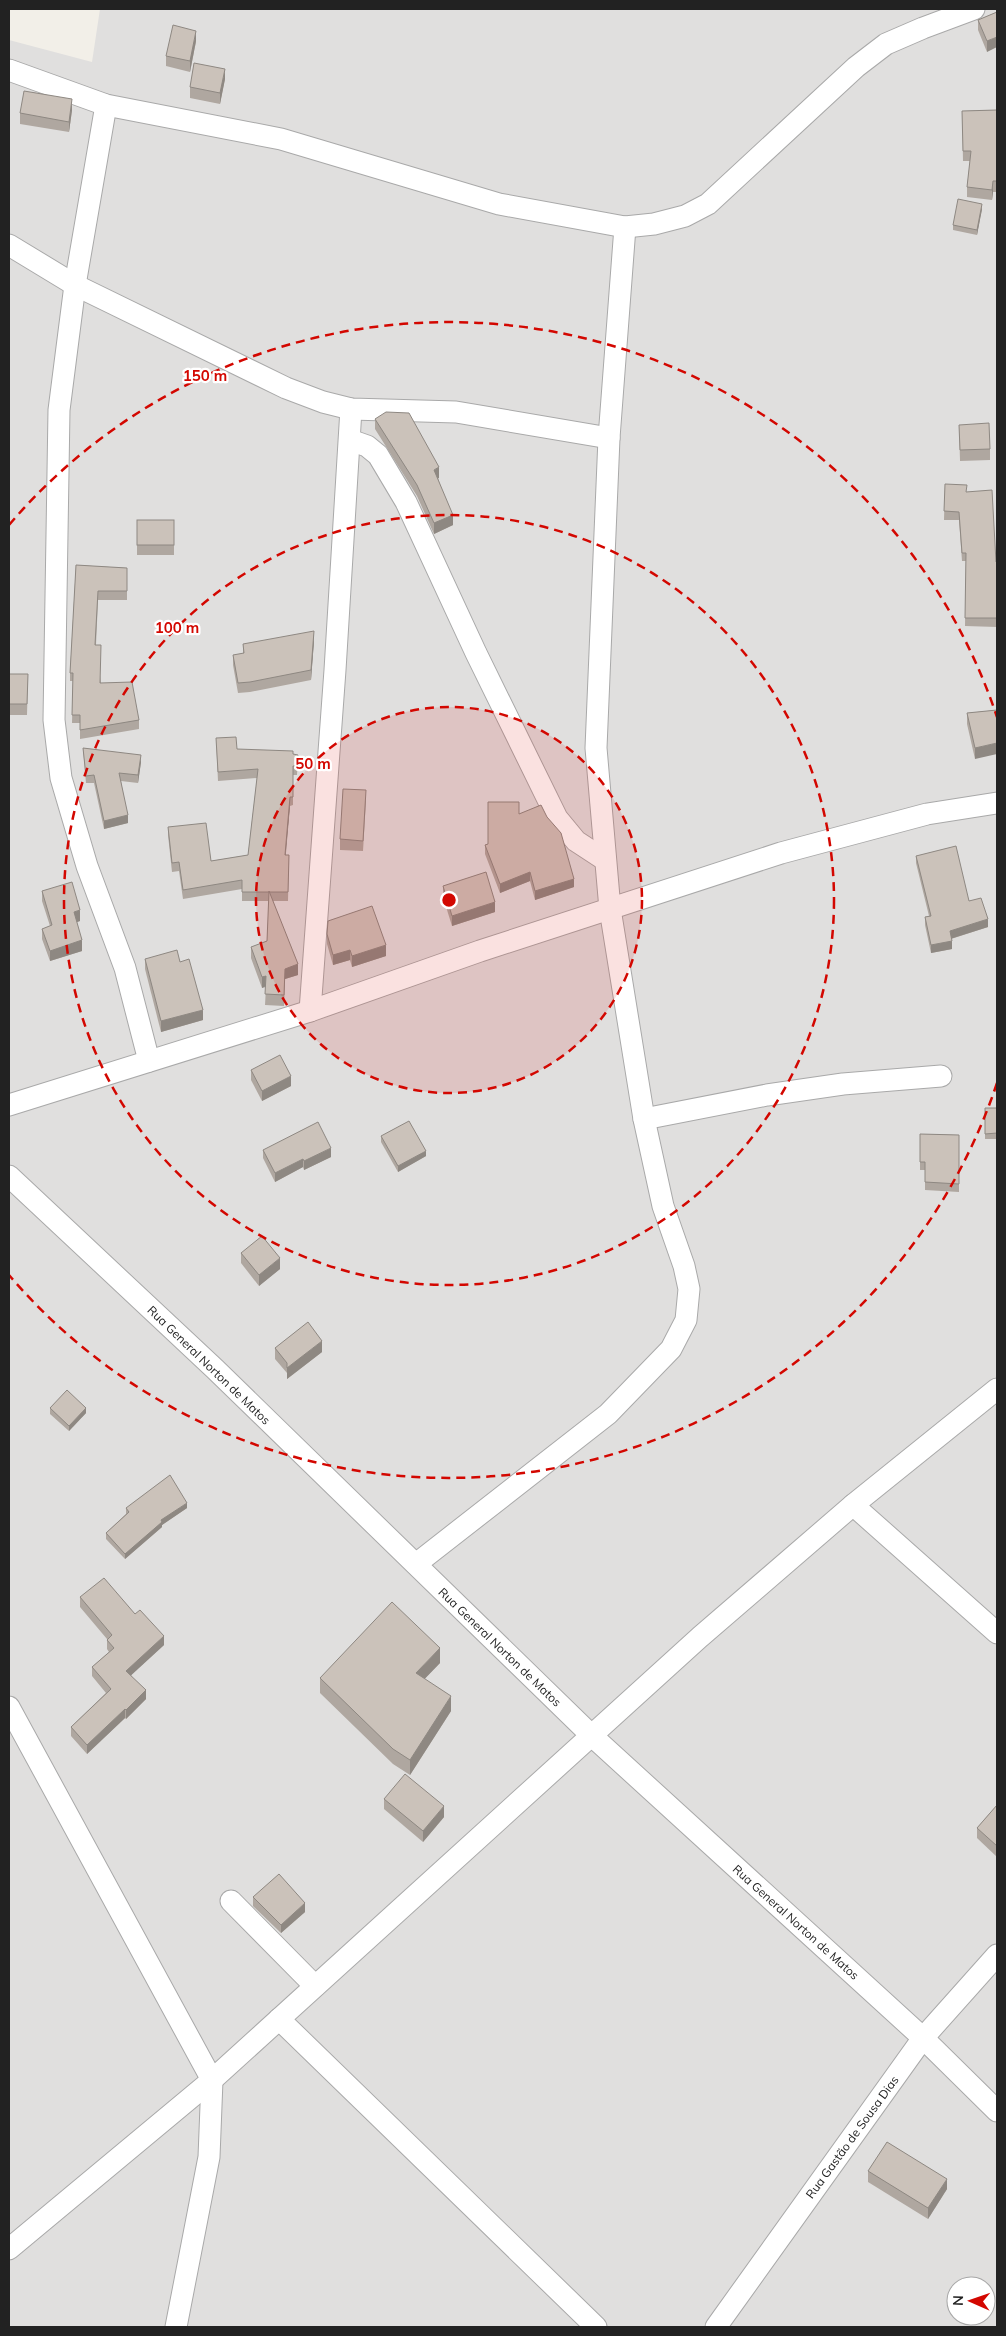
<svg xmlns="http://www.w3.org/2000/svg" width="1006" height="2336" font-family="Mulish,sans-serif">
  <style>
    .residential { fill: #e0dfde; fill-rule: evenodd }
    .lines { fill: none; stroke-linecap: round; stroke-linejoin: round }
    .minor-casing { stroke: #a9a9a9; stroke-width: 23 }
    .minor { stroke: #fff; stroke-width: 21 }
    .wall { fill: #afa7a0 }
    .shaded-wall { fill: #8e8882 }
    .building { fill: #cbc2ba; stroke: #8e8882 }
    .ring { fill: none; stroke: #d30700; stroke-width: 2.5; stroke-dasharray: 9 6 }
    .labels { text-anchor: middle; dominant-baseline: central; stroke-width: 4.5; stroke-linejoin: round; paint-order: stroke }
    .street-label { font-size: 12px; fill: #222; stroke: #fff }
    .centre { fill: #d30700; stroke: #fff; stroke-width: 2.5 }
    .ring-label { font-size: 15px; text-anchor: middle; font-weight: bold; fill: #d30700; stroke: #fff; stroke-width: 4.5; stroke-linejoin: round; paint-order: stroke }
  </style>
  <rect width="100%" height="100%" fill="#f2efe8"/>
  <path class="residential" d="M 100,9 L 997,9 L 997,2327 L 9,2327 L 9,40 L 92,62 ZM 956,2286 L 986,2286 L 986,2316 L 956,2316 Z"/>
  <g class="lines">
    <defs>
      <g id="minor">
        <path d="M 9,70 L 106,105 L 281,139 L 499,204 L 625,227 L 654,224 L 685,216 L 708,204 L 856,67 L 886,44 L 923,28 L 974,9"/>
        <path d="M 106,105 L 75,285 L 59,410 L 54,720 L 61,778 L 87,866 L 125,968 L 149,1061"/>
        <path d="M 9,245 L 75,285 L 286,388 L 323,402 L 351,409 L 456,412 L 609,438"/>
        <path d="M 350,440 L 367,446 L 378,455 L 406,502 L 476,653 L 557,818 L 576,841 L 605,860"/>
        <path d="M 310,1011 L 335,670 L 351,409"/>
        <path d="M 9,1105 L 310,1011 L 480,951 L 781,853 L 927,814 L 997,803"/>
        <path d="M 644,1119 L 767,1095 L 843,1084 L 941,1076"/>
        <path d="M 9,1176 L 215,1369 L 591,1735 L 923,2038 L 997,2111"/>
        <path d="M 853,1505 L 997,1633"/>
        <path d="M 416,1564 L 608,1414 L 671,1349 L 686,1320 L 689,1289 L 684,1266 L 663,1206 L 644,1119 L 610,909 L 596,748 L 609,438 L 625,227"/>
        <path d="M 9,1707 L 212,2080 L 209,2157 L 176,2327"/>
        <path d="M 231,1901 L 315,1986"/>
        <path d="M 279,2019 L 596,2327"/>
        <path d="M 9,2249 L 212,2080 L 700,1637 L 853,1505 L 997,1389"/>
        <path d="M 716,2327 L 923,2038 L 997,1955"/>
      </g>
    </defs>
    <use href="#minor" class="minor-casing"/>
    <use href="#minor" class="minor"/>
  </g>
  <g class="wall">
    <path d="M 997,12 L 987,52 L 978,30 L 978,20 Z"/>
    <path d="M 196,41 L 190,72 L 166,66 L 166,56 Z"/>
    <path d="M 225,79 L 220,104 L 190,98 L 190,87 Z"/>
    <path d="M 72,110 L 69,132 L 20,124 L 20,113 Z"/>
    <path d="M 997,110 L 997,192 L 993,192 L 992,200 L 967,197 L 967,187 L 970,161 L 963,161 L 962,111 Z"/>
    <path d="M 982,209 L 977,235 L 953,230 L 953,225 Z"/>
    <path d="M 375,419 L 439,478 L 438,478 L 453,525 L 434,534 L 417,496 L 375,429 Z"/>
    <path d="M 959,425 L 990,449 L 990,460 L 960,461 Z"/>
    <path d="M 945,484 L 966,492 L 996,562 L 997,562 L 997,627 L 965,626 L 966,561 L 962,561 L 959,520 L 944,520 Z"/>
    <rect x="137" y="520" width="37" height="35"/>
    <path d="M 76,565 L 127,568 L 127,600 L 98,600 L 96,645 L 101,683 L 139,720 L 139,729 L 80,739 L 80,723 L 72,723 L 73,681 L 70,681 L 70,673 Z"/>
    <path d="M 314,641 L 311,680 L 250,692 L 238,693 L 233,665 L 233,655 L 243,654 L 243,644 Z"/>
    <path d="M 9,674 L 28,674 L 27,715 L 9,715 Z"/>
    <path d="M 997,710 L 975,759 L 967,724 L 967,713 Z"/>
    <path d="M 216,738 L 237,749 L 298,755 L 297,775 L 293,775 L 293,805 L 290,806 L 285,855 L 289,855 L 288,901 L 273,901 L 298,975 L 285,979 L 284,1006 L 265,1005 L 266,987 L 262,988 L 251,958 L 251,947 L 267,941 L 269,901 L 242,901 L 242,889 L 183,899 L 179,871 L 172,872 L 168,835 L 168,827 L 211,861 L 248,855 L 257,778 L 218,781 Z"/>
    <path d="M 83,748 L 141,762 L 138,783 L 121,781 L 128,823 L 104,829 L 94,783 L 86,783 Z"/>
    <path d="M 366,800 L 363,851 L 340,850 L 340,839 Z"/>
    <path d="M 519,814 L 574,887 L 535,900 L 530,881 L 500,893 L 485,854 L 485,845 L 488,844 Z"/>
    <path d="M 916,856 L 969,901 L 988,927 L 951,939 L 952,949 L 931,953 L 925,925 L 925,917 L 929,916 L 916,863 Z"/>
    <path d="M 443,886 L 495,912 L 452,926 L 443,897 Z"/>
    <path d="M 42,891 L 80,921 L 77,922 L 82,951 L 50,961 L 42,939 L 42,929 L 50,926 L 42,901 Z"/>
    <path d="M 327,934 L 386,956 L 352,967 L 350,960 L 333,965 L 327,944 Z"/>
    <path d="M 145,959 L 180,962 L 203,1020 L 161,1032 L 145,969 Z"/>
    <path d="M 251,1070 L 291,1086 L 262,1101 L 251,1080 Z"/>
    <rect x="985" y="1108" width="12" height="31"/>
    <path d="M 920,1134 L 959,1135 L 959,1192 L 925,1190 L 925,1170 L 920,1170 Z"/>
    <path d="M 381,1136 L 426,1156 L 398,1172 L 381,1142 Z"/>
    <path d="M 263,1150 L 331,1157 L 304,1170 L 303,1167 L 275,1182 L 263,1158 Z"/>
    <path d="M 241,1253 L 280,1269 L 259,1286 L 241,1263 Z"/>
    <path d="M 275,1348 L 322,1352 L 287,1379 L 287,1373 L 275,1359 Z"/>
    <path d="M 50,1408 L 86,1413 L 69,1431 L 50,1414 Z"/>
    <path d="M 126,1508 L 187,1508 L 162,1525 L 162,1527 L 125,1559 L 106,1539 L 106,1533 L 126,1514 Z"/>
    <path d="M 80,1597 L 135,1614 L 164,1645 L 131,1675 L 146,1699 L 126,1719 L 125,1718 L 87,1754 L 71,1736 L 71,1727 L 106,1693 L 92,1676 L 92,1667 L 109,1652 L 107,1649 L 107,1639 L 80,1607 Z"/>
    <path d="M 440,1663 L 424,1679 L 451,1711 L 410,1775 L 393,1764 L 320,1693 L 320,1678 Z"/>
    <path d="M 384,1799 L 444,1817 L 423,1842 L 384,1809 Z"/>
    <path d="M 997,1805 L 997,1857 L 977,1838 L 977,1828 Z"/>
    <path d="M 253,1897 L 305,1912 L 281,1933 L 253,1906 Z"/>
    <path d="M 868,2171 L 947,2189 L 928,2219 L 868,2182 Z"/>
  </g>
  <g class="shaded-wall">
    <path d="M 196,31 L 196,41 L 190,72 L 190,61 Z"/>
    <path d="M 997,37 L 997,47 L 987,52 L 987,41 Z"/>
    <path d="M 225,69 L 225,79 L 220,104 L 220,93 Z"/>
    <path d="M 72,99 L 72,110 L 69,132 L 69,122 Z"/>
    <path d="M 993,181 L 993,192 L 992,200 L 992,190 Z"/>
    <path d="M 982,204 L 982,209 L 977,235 L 977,230 Z"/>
    <path d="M 439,467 L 439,478 L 434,480 L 434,470 Z"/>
    <path d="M 453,515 L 453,525 L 434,534 L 434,523 Z"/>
    <path d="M 314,631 L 314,641 L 311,680 L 311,670 Z"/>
    <path d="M 997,743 L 997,754 L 975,759 L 975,748 Z"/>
    <path d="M 141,755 L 141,762 L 138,783 L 138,775 Z"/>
    <path d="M 290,797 L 290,806 L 285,864 L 285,855 Z"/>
    <path d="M 128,815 L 128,823 L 104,829 L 104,821 Z"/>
    <path d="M 530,872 L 530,881 L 500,893 L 500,884 Z"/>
    <path d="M 574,879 L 574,887 L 535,900 L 535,891 Z"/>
    <path d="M 495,902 L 495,912 L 452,926 L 452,916 Z"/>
    <path d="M 80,910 L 80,921 L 74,923 L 74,912 Z"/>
    <path d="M 988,919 L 988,927 L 950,939 L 950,931 Z"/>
    <path d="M 82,940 L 82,951 L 50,961 L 50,951 Z"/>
    <path d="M 952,941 L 952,949 L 931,953 L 931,945 Z"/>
    <path d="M 386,945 L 386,956 L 352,967 L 352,956 Z"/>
    <path d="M 350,950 L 350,960 L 333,965 L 333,955 Z"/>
    <path d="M 298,964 L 298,975 L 285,979 L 284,1006 L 285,969 Z"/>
    <path d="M 266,976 L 266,986 L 262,988 L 262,977 Z"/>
    <path d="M 203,1010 L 203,1020 L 161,1032 L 161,1021 Z"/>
    <path d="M 291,1076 L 291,1086 L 262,1101 L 262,1091 Z"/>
    <path d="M 331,1148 L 331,1157 L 304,1170 L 304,1161 Z"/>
    <path d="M 426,1151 L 426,1156 L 398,1172 L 398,1166 Z"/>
    <path d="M 303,1159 L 303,1167 L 275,1182 L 275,1173 Z"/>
    <path d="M 280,1258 L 280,1269 L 259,1286 L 259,1275 Z"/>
    <path d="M 322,1341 L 322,1352 L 287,1379 L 287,1368 Z"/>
    <path d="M 86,1408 L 86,1413 L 69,1431 L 69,1426 Z"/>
    <path d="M 187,1503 L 187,1508 L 162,1525 L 162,1527 L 125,1559 L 125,1554 L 161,1520 Z"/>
    <path d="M 164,1636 L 164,1645 L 126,1680 L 126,1671 Z"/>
    <path d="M 440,1648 L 440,1663 L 416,1688 L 416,1673 Z"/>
    <path d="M 146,1690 L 146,1699 L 126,1719 L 126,1710 Z"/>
    <path d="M 451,1696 L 451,1711 L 410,1775 L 410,1760 Z"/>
    <path d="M 125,1709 L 125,1718 L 87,1754 L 87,1745 Z"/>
    <path d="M 444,1806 L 444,1817 L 423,1842 L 423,1831 Z"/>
    <path d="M 305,1903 L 305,1912 L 281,1933 L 281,1925 Z"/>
    <path d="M 947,2179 L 947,2189 L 928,2219 L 928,2208 Z"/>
  </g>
  <g class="building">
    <path d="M 997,12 L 997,37 L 987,41 L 978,20 Z"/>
    <path d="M 173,25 L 196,31 L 190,61 L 166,56 Z"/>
    <path d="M 194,63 L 225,69 L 220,93 L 190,87 Z"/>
    <path d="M 24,91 L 72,99 L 69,122 L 20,113 Z"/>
    <path d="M 997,110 L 997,181 L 993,181 L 992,190 L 967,187 L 971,151 L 963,151 L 962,111 Z"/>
    <path d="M 958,199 L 982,204 L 977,230 L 953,225 Z"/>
    <path d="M 386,412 L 409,413 L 439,467 L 434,470 L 453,515 L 434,523 L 417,485 L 375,419 Z"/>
    <path d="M 989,423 L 990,449 L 960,450 L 959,425 Z"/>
    <path d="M 945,484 L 967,485 L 966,492 L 992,490 L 996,562 L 997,562 L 997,618 L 965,618 L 966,553 L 962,553 L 959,512 L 944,511 Z"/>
    <rect x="137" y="520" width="37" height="25"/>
    <path d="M 76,565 L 127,568 L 127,591 L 98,591 L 95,645 L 101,645 L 100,683 L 132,682 L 139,720 L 80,730 L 80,715 L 72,715 L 73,673 L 70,673 Z"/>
    <path d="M 314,631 L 311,670 L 250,682 L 238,683 L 233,655 L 244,653 L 243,644 Z"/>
    <path d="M 9,674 L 28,674 L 27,704 L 9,704 Z"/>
    <path d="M 997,710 L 997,743 L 975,748 L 967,713 Z"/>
    <path d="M 236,737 L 237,749 L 293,751 L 293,754 L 298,755 L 297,766 L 293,766 L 293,797 L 290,797 L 285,855 L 289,855 L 288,892 L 242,892 L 242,880 L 183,890 L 179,862 L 172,863 L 168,827 L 206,823 L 211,861 L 248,855 L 258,769 L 218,772 L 216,738 Z"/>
    <path d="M 83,748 L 141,755 L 138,775 L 119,773 L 128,815 L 104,821 L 94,775 L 86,776 Z"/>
    <path d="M 343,789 L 366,790 L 363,841 L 340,839 Z"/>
    <path d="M 488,802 L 519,802 L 519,814 L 541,805 L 547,817 L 561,833 L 574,879 L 535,891 L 530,872 L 500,884 L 485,845 L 488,844 Z"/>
    <path d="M 956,846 L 969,901 L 981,898 L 988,919 L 950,931 L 952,941 L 931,945 L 925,917 L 931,916 L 916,856 Z"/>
    <path d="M 486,872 L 495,902 L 452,916 L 443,886 Z"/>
    <path d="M 72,882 L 80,910 L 74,912 L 82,940 L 50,951 L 42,929 L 52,925 L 42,891 Z"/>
    <path d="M 269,891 L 298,964 L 285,969 L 284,995 L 265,994 L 266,976 L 262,977 L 251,947 L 267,941 Z"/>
    <path d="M 372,906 L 386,945 L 352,956 L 350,950 L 333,955 L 327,934 L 328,921 Z"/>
    <path d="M 177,950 L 180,962 L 189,959 L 203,1010 L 161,1021 L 145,959 Z"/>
    <path d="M 280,1055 L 291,1076 L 262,1091 L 251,1070 Z"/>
    <path d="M 985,1108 L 997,1108 L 997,1133 L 985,1134 Z"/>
    <path d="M 409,1121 L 426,1151 L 398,1166 L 381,1136 Z"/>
    <path d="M 318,1122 L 331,1148 L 304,1161 L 303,1159 L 275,1173 L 263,1150 Z"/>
    <path d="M 920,1134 L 959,1135 L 959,1184 L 925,1182 L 925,1162 L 920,1162 Z"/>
    <path d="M 262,1236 L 280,1258 L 259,1275 L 241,1253 Z"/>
    <path d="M 308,1322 L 322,1341 L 287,1368 L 287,1363 L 275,1348 Z"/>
    <path d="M 67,1390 L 86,1408 L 69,1426 L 50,1408 Z"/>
    <path d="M 170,1475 L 187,1503 L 161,1520 L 162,1522 L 125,1554 L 106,1533 L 129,1512 L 126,1508 Z"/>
    <path d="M 104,1578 L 135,1614 L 140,1610 L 164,1636 L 126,1671 L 146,1690 L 126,1710 L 125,1709 L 87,1745 L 71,1727 L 111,1689 L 92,1667 L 114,1648 L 107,1640 L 112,1635 L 80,1597 Z"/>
    <path d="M 392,1602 L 440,1648 L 416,1673 L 451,1696 L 410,1760 L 393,1749 L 320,1678 Z"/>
    <path d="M 405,1774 L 444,1806 L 423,1831 L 384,1799 Z"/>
    <path d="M 997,1805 L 997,1846 L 977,1828 Z"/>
    <path d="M 279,1874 L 305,1903 L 281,1925 L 253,1897 Z"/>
    <path d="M 887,2142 L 947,2179 L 928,2208 L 868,2171 Z"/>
  </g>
  <circle cx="449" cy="900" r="193" fill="#d30700" fill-opacity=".12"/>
  <g class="ring">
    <circle cx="449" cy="900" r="193"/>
    <circle cx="449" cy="900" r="385"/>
    <path d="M997 1083A578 578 0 0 1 9 1275M9 525A578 578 0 0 1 997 717"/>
  </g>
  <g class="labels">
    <g class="street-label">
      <text transform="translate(209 1365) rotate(44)">Rua General Norton de Matos</text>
      <text transform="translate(500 1647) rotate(44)">Rua General Norton de Matos</text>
      <text transform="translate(796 1922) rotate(42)">Rua General Norton de Matos</text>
      <text transform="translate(852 2137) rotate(-54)">Rua Gastão de Sousa Dias</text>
    </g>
  </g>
  <circle cx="449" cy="900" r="8" class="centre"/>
  <g class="ring-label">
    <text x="205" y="381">150 m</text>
    <text x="177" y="633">100 m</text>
    <text x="313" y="769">50 m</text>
  </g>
  <rect width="1006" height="2336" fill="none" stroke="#222222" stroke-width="20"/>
  <g transform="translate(971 2301) rotate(272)"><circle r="24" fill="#ffffff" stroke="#a7a7a7"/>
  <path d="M0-4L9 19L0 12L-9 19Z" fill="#d30700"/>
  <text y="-8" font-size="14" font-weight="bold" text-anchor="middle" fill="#222222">N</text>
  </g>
</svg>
